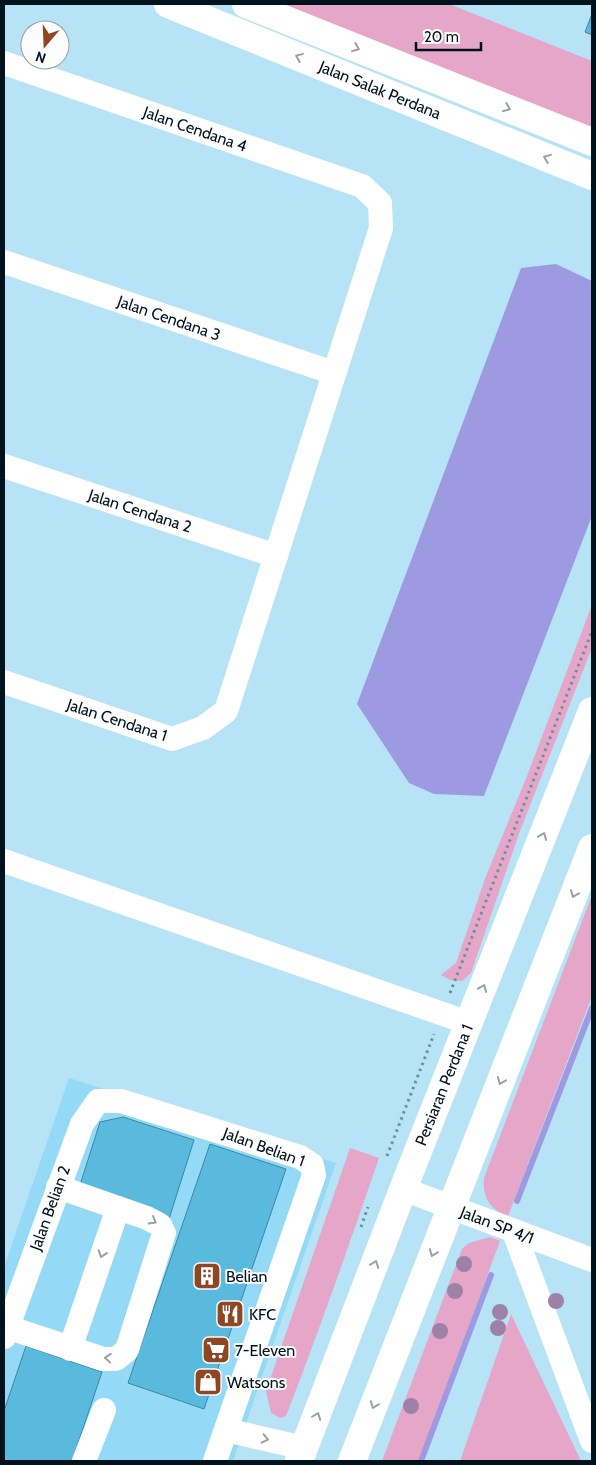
<svg xmlns="http://www.w3.org/2000/svg" width="596" height="1465" font-family="Cabin,sans-serif">
  <style>
    .built { fill: #94daf6 }
    .green { fill: #e5a6c8 }
    .water { fill: #9e9ae2 }
    .lines { fill: none; stroke-linecap: round; stroke-linejoin: round }
    .stream { stroke: #9e9ae2; stroke-width: 6 }
    .building { fill: #5abade; stroke: #3789a6 }
    .path { stroke: #6d909f; stroke-width: 3; stroke-dasharray: 2.5 4; stroke-linecap: butt }
    .minor { stroke: #fff; stroke-width: 24 }
    .tertiary { stroke: #fff; stroke-width: 28 }
    .tree { fill: #9d81a7 }
    .oneway { stroke: #99a1a4 }
    .labels { text-anchor: middle; dominant-baseline: central; stroke-width: 4; stroke-linejoin: round; paint-order: stroke }
    .street-label { font-size: 16px; fill: #00131c; stroke: #fcfcfc }
    .poi-label { font-size: 16px; fill: #00131c; stroke: #fcfcfc; text-anchor: start }
  </style>
  <rect width="100%" height="100%" fill="#b6e3f6"/>
  <path class="built" d="M 69,1078 L 336,1163 L 233,1461 L 4,1461 L 4,1267 Z"/>
  <g class="green">
    <path d="M 275,4 L 449,4 L 592,61 L 592,130 Z"/>
    <path d="M 592,605 L 592,648 L 520,831 L 471,973 L 462,981 L 450,980 L 441,975 L 456,963 L 486,876 L 527,776 Z"/>
    <path d="M 592,895 L 592,996 L 508,1216 C 490,1210 482,1197 484,1178 Z"/>
    <path d="M 350,1148 L 379,1158 C 349,1245 319,1331 286,1416 L 280,1418 L 271,1413 L 266,1391 Z"/>
    <path d="M 490,1237 L 500,1241 L 419,1461 L 382,1461 L 462,1249 L 469,1243 Z"/>
    <path d="M 511,1314 L 581,1461 L 460,1461 Z"/>
  </g>
  <path class="water" d="M 556,264 L 592,281 L 592,516 L 484,796 L 434,794 L 409,783 L 357,704 L 521,268 Z"/>
  <g class="lines">
    <g class="stream">
      <path d="M 517,1201 L 592,1008"/>
      <path d="M 421,1461 L 491,1275"/>
    </g>
  </g>
  <g class="building">
    <path d="M 592,14 L 592,35 L 585,32 Z"/>
    <path d="M 123,1117 L 194,1140 L 169,1219 L 80,1185 L 100,1122 Z"/>
    <path d="M 210,1144 L 286,1169 L 204,1409 L 128,1383 Z"/>
    <path d="M 26,1346 L 102,1372 L 72,1461 L 4,1461 L 4,1411 Z"/>
  </g>
  <g class="lines">
    <g class="path">
      <path d="M 450,993 L 592,631"/>
      <path d="M 387,1156 L 434,1034"/>
      <path d="M 361,1227 L 368,1207"/>
    </g>
    <g class="minor">
      <path d="M 4,63 L 362,186 L 380,203 L 381,228 L 226,711 L 203,728 L 172,739 L 4,682"/>
      <path d="M 4,262 L 334,373"/>
      <path d="M 4,466 L 276,556"/>
      <path d="M 4,861 L 469,1023"/>
      <path d="M 403,1189 L 592,1260"/>
      <path d="M 514,1232 L 592,1441"/>
      <path d="M 7,1327 L 103,1359 L 116,1359 L 127,1350 L 164,1233 L 160,1225 L 147,1218 L 58,1187"/>
      <path d="M 4,1337 L 82,1124 L 98,1101 L 121,1101 L 300,1157 L 312,1165 L 314,1175 L 215,1461"/>
      <path d="M 70,1349 L 118,1208"/>
      <path d="M 226,1430 L 304,1448"/>
      <path d="M 84,1461 L 104,1410"/>
    </g>
    <g class="tertiary">
      <path d="M 168,4 L 592,176"/>
      <path d="M 246,4 L 592,142"/>
      <path d="M 299,1461 L 407,1179 L 592,711"/>
      <path d="M 352,1461 L 592,848"/>
    </g>
  </g>
  <g class="tree">
    <circle cx="464" cy="1264" r="8"/>
    <circle cx="455" cy="1291" r="8"/>
    <circle cx="556" cy="1301" r="8"/>
    <circle cx="500" cy="1312" r="8"/>
    <circle cx="498" cy="1328" r="8"/>
    <circle cx="440" cy="1331" r="8"/>
    <circle cx="411" cy="1406" r="8"/>
  </g>
  <defs><path id="oneway-chevron" d="M-2-3.5L2.5 0L-2 3.5" fill="none" stroke-width="1.6" stroke-linecap="round" stroke-linejoin="round" transform="scale(1.25)"/></defs>
  <g class="oneway">
    <use href="#oneway-chevron" transform="translate(356 48) rotate(22)"/>
    <use href="#oneway-chevron" transform="translate(299 57) rotate(-158)"/>
    <use href="#oneway-chevron" transform="translate(507 108) rotate(22)"/>
    <use href="#oneway-chevron" transform="translate(547 158) rotate(-158)"/>
    <use href="#oneway-chevron" transform="translate(543 836) rotate(-68)"/>
    <use href="#oneway-chevron" transform="translate(574 894) rotate(112)"/>
    <use href="#oneway-chevron" transform="translate(483 988) rotate(-68)"/>
    <use href="#oneway-chevron" transform="translate(501 1081) rotate(112)"/>
    <use href="#oneway-chevron" transform="translate(153 1221) rotate(30)"/>
    <use href="#oneway-chevron" transform="translate(433 1253) rotate(111)"/>
    <use href="#oneway-chevron" transform="translate(102 1254) rotate(109)"/>
    <use href="#oneway-chevron" transform="translate(375 1264) rotate(-69)"/>
    <use href="#oneway-chevron" transform="translate(108 1358) rotate(-176)"/>
    <use href="#oneway-chevron" transform="translate(374 1405) rotate(111)"/>
    <use href="#oneway-chevron" transform="translate(317 1416) rotate(-69)"/>
    <use href="#oneway-chevron" transform="translate(265 1439) rotate(13)"/>
  </g>
  <defs>
    <symbol id="building-square" viewBox="-11 -11 22 22"><rect x="-9" y="-9" width="18" height="18" rx="4" fill="#8e4723" stroke="#fcfcfc"/><path d="M-4-6H4V6H1V3H-1V6H-4ZM-2.5-4.3h1.7v1.8h-1.7ZM.8-4.3h1.7v1.8H.8ZM-2.5-1h1.7V.8h-1.7ZM.8-1h1.7V.8H.8Z" fill="#fff"/></symbol>
    <symbol id="restaurant-square" viewBox="-11 -11 22 22"><rect x="-9" y="-9" width="18" height="18" rx="4" fill="#8e4723" stroke="#fcfcfc"/><path d="M-5-6h1v4h1v-4h1v4h1v-4h1v5L-1.5 .5V6h-2V.5L-5-1ZM5-6V6H3V1.5H1.5Q1.5-4 5-6Z" fill="#fff"/></symbol>
    <symbol id="supermarket-square" viewBox="-11 -11 22 22"><rect x="-9" y="-9" width="18" height="18" rx="4" fill="#8e4723" stroke="#fcfcfc"/><path d="M-6-5.5h2.5l.6 2H6L4.5 2H-2.5L-4.4-4H-6ZM-1.5 3.2a1.3 1.3 0 1 0 .1 0ZM3 3.2a1.3 1.3 0 1 0 .1 0Z" fill="#fff"/></symbol>
    <symbol id="shop-square" viewBox="-11 -11 22 22"><rect x="-9" y="-9" width="18" height="18" rx="4" fill="#8e4723" stroke="#fcfcfc"/><path d="M-5-2.5h2.3a2.7 3.5 0 0 1 5.4 0H5L5.5 6h-11ZM-1.5-2.5h3a1.5 2.3 0 0 0-3 0Z" fill="#fff"/></symbol>
  </defs>
  <g fill-rule="evenodd">
    <use href="#building-square" x="191" y="1260" width="32" height="32"/>
    <use href="#restaurant-square" x="214" y="1298" width="32" height="32"/>
    <use href="#supermarket-square" x="200" y="1334" width="32" height="32"/>
    <use href="#shop-square" x="192" y="1366" width="32" height="32"/>
  </g>
  <g class="labels">
    <g class="street-label">
      <text transform="translate(380 90) rotate(22)">Jalan Salak Perdana</text>
      <text transform="translate(195 129) rotate(19)">Jalan Cendana 4</text>
      <text transform="translate(169 318) rotate(19)">Jalan Cendana 3</text>
      <text transform="translate(140 511) rotate(18)">Jalan Cendana 2</text>
      <text transform="translate(117 720) rotate(18)">Jalan Cendana 1</text>
      <text transform="translate(444 1085) rotate(-68)">Persiaran Perdana 1</text>
      <text transform="translate(264 1147) rotate(20)">Jalan Belian 1</text>
      <text transform="translate(50 1208) rotate(-70)">Jalan Belian 2</text>
      <text transform="translate(497 1225) rotate(21)">Jalan SP 4/1</text>
    </g>
    <g class="poi-label">
      <text x="226" y="1276">Belian</text>
      <text x="249" y="1314">KFC</text>
      <text x="235" y="1350">7-Eleven</text>
      <text x="227" y="1382">Watsons</text>
    </g>
  </g>
  <rect width="596" height="1465" fill="none" stroke="#00131c" stroke-width="10"/>
  <g transform="translate(45 45) rotate(199)"><circle r="24" fill="#fcfcfc" stroke="#979fa2"/>
  <path d="M0-4L9 19L0 12L-9 19Z" fill="#8e4723"/>
  <text y="-8" font-size="14" font-weight="bold" text-anchor="middle" fill="#00131c">N</text>
  </g>
  <path d="M416 42v8h65v-8" fill="none" stroke="#00131c" stroke-width="2.5"/>
  <text x="424" y="42" font-size="15" fill="#00131c" stroke="#fcfcfc" stroke-width="4" paint-order="stroke">20 m</text>
</svg>
